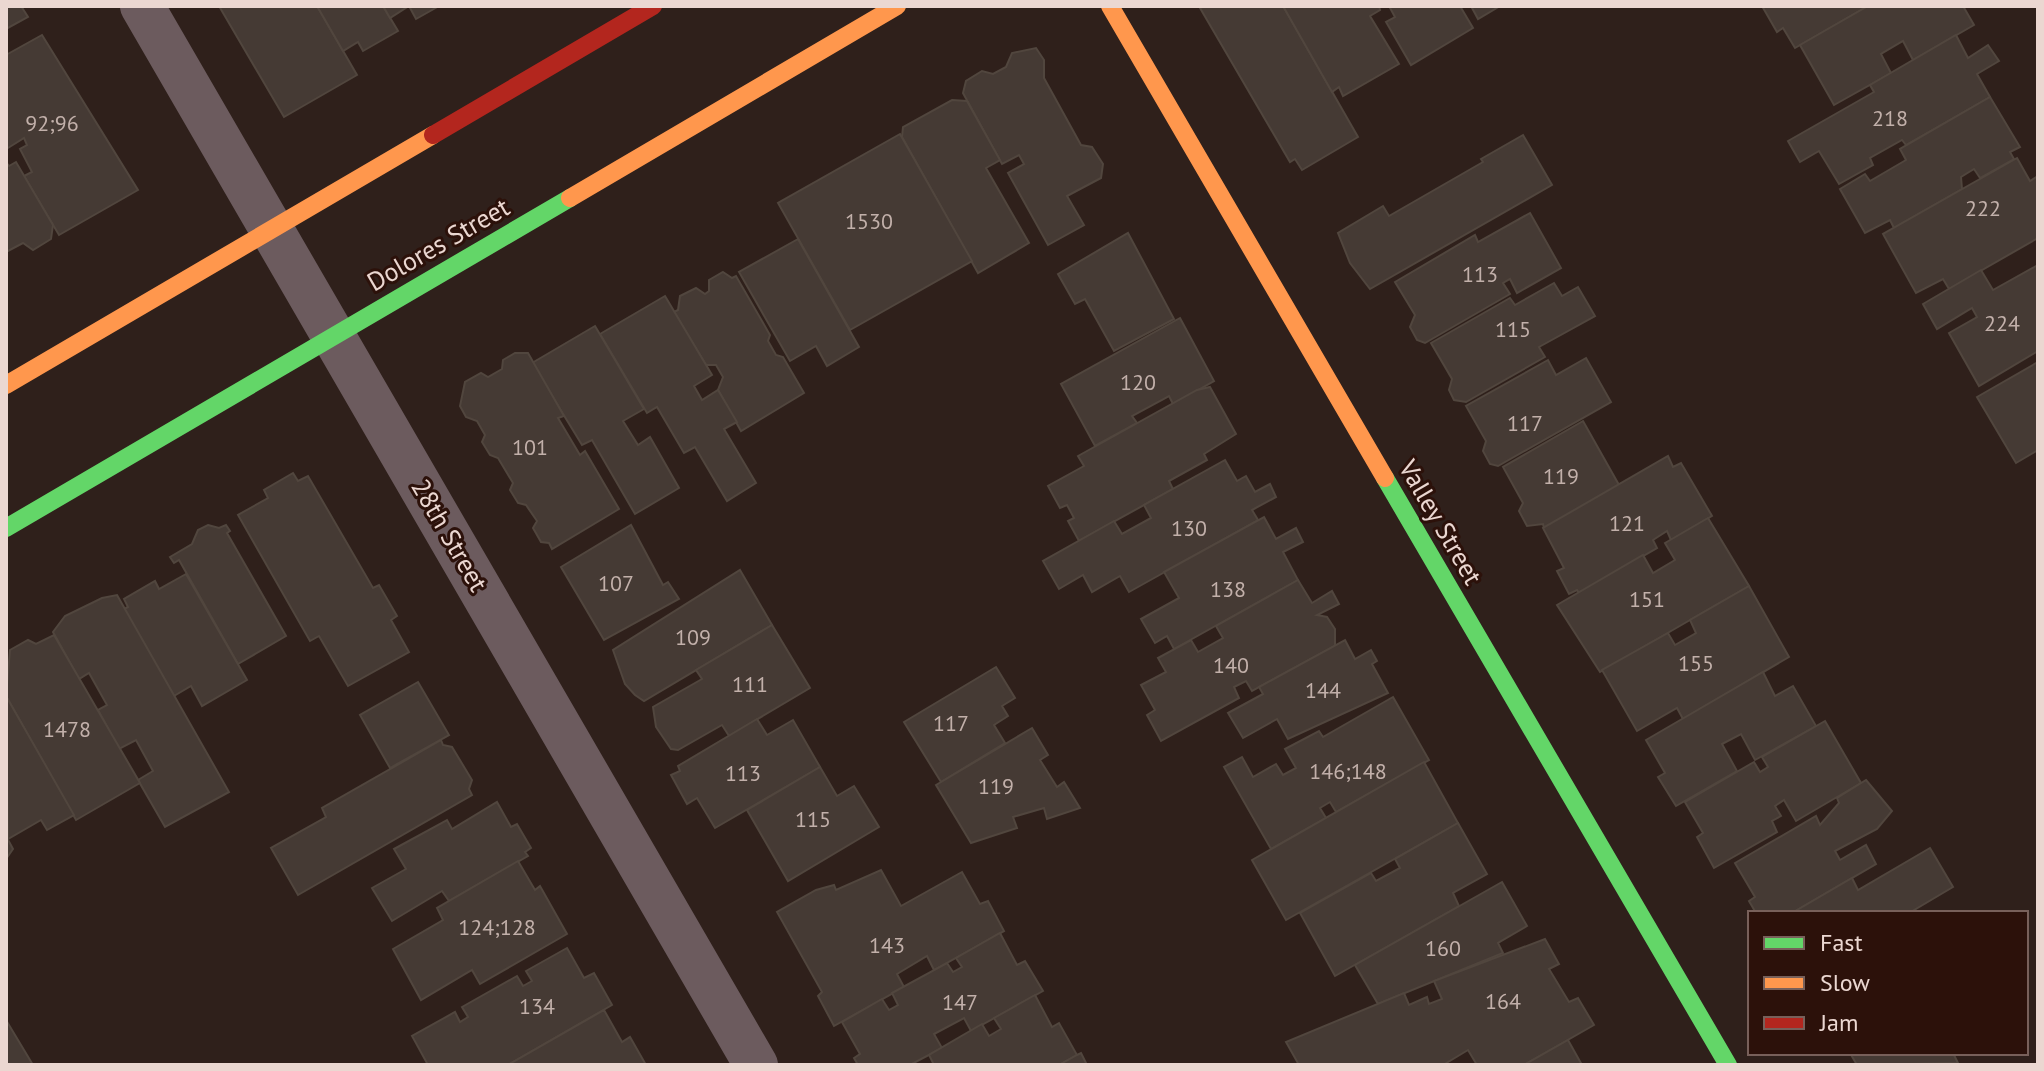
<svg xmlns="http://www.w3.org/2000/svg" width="2044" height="1071" font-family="'PT Sans',sans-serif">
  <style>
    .building { fill: #453a34; stroke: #51463e; stroke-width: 2 }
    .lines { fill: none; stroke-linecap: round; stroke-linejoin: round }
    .street { stroke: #6c5b5e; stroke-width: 44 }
    .fast { stroke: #63d668; stroke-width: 18 }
    .slow { stroke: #ff974d; stroke-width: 18 }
    .jam { stroke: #b3261e; stroke-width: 18 }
    .labels { text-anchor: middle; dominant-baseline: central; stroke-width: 6; stroke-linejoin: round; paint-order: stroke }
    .number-label { font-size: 22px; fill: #c2b0aa }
    .street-label { font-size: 26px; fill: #ebd7d1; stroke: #2c110a }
  </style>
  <rect width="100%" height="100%" fill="#2f201b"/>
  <g class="building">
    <path d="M 6,6 L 21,6 L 28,17 L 6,29 Z"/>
    <path d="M 219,6 L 317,6 L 357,75 L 284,117 Z"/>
    <path d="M 317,6 L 383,6 L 398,31 L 363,51 L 358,42 L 343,51 Z"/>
    <path d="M 383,6 L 439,6 L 416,19 L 409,6 L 390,18 Z"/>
    <path d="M 1205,6 L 1283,6 L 1358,137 L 1302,170 L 1295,159 L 1290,162 L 1200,8 Z"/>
    <path d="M 1283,6 L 1379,6 L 1380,10 L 1370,16 L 1399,64 L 1343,96 L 1339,87 L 1332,92 Z"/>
    <path d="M 1389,6 L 1460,6 L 1473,28 L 1411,65 L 1386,22 L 1395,17 Z"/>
    <path d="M 1471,6 L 1500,6 L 1478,19 Z"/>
    <path d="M 1762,6 L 1868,6 L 1795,48 L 1783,28 L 1777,32 Z"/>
    <path d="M 1868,6 L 1963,6 L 1974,25 L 1913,60 L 1903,41 L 1881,54 L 1891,73 L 1834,105 L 1800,45 Z"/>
    <path d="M 42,35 L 138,190 L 59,235 L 24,176 L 32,172 L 20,149 L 27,145 L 24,138 L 8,148 L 6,145 L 6,55 Z"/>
    <path d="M 1956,35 L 1968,58 L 1988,45 L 1999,61 L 1977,74 L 1990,97 L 1906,145 L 1902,140 L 1870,158 L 1873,165 L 1839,184 L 1819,151 L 1800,162 L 1788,141 L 1874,92 L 1870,85 Z"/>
    <path d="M 1036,48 L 1044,60 L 1044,78 L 1081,145 L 1092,147 L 1103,164 L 1101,178 L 1067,196 L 1084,225 L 1048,245 L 1008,173 L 1024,164 L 1019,155 L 1002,164 L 963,93 L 966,81 L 982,71 L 993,74 L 1006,67 L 1012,53 Z"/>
    <path d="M 1990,97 L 2020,147 L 2010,152 L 2014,159 L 1980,178 L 1974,169 L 1961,177 L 1962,189 L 1894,228 L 1890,220 L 1865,233 L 1840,189 L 1865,174 L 1870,181 L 1906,160 L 1900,149 Z"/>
    <path d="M 952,100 L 967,101 L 1000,160 L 986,168 L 1029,243 L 978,273 L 902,137 L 903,127 Z"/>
    <path d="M 900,134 L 972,261 L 850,330 L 778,203 Z"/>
    <path d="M 1523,135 L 1552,185 L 1370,289 L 1350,263 L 1338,233 L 1383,206 L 1389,216 L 1483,162 L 1481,159 Z"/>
    <path d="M 2017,158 L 2030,181 L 2038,176 L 2038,238 L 1949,289 L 1943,279 L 1916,293 L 1883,234 Z"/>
    <path d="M 6,162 L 9,166 L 16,162 L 53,225 L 51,239 L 33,250 L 23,243 L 6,252 Z"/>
    <path d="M 1530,213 L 1561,268 L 1517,293 L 1510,279 L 1503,283 L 1510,294 L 1425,343 L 1417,340 L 1410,327 L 1415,315 L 1395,282 L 1475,235 L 1478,242 Z"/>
    <path d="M 1128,233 L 1174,319 L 1114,351 L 1085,299 L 1075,304 L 1058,274 Z"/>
    <path d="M 798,239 L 859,347 L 827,366 L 816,346 L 790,361 L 739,272 Z"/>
    <path d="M 2038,265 L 2038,351 L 1979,386 L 1949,333 L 1977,317 L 1972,308 L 1937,329 L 1923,304 L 1981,270 L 1993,290 Z"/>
    <path d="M 723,272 L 732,278 L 736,276 L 770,335 L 768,341 L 776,355 L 783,357 L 804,393 L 741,431 L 718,390 L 723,377 L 716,365 L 706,365 L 674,312 L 678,310 L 680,296 L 696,288 L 705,294 L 709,291 L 709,280 Z"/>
    <path d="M 1554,283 L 1562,296 L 1578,287 L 1595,316 L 1539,347 L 1545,357 L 1466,402 L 1454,400 L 1449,390 L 1452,379 L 1431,343 L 1510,298 L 1515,305 Z"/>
    <path d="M 665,296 L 712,375 L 694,386 L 702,400 L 718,390 L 737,422 L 724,429 L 756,483 L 727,501 L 695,447 L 684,453 L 657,407 L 647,413 L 600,334 Z"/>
    <path d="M 1180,318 L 1214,381 L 1173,404 L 1169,396 L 1132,416 L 1137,423 L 1095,446 L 1061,384 Z"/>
    <path d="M 595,326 L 644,409 L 623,421 L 638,445 L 650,437 L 679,488 L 635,514 L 592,440 L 582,445 L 532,363 Z"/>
    <path d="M 515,353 L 528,353 L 564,416 L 558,418 L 580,455 L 585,451 L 619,509 L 552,549 L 549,543 L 541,542 L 533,528 L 537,521 L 526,505 L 518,503 L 510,490 L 513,483 L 498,458 L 490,455 L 482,442 L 485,435 L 477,421 L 466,417 L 460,406 L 465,382 L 481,373 L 488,377 L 502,369 L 503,360 Z"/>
    <path d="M 1586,358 L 1611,402 L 1498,466 L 1490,464 L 1483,451 L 1486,441 L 1466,406 L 1548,360 L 1556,375 Z"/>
    <path d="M 2038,362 L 2038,450 L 2016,463 L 1977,397 Z"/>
    <path d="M 1210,387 L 1236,434 L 1204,454 L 1207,460 L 1169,481 L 1173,489 L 1079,541 L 1068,521 L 1074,518 L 1067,505 L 1060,508 L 1048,486 L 1084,466 L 1078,456 L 1197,390 Z"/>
    <path d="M 1583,421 L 1619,485 L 1544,528 L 1543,524 L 1527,526 L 1519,511 L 1523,503 L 1503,467 Z"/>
    <path d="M 1668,456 L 1673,467 L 1681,463 L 1712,516 L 1671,540 L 1667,531 L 1653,540 L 1657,548 L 1579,593 L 1577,590 L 1569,594 L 1557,571 L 1564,568 L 1543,528 Z"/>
    <path d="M 1225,460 L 1237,481 L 1246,476 L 1255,492 L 1270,484 L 1276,497 L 1252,510 L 1258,520 L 1129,592 L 1120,576 L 1092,592 L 1083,575 L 1059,589 L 1043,561 L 1114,521 L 1122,534 L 1151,518 L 1144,505 Z"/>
    <path d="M 293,473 L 298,481 L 308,476 L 373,588 L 379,585 L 397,616 L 391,620 L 409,652 L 348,686 L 319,636 L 310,641 L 238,515 L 268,498 L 264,490 Z"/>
    <path d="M 1264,517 L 1276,539 L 1296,528 L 1303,542 L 1283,552 L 1298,580 L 1174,649 L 1167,636 L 1155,643 L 1141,619 L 1179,598 L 1164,572 Z"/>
    <path d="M 1708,518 L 1749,586 L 1600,672 L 1557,605 L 1643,555 L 1653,573 L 1675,560 L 1665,543 Z"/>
    <path d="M 208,525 L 219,528 L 226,525 L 230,531 L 227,533 L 286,636 L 238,664 L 179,560 L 174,563 L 170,557 L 192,544 L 198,530 Z"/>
    <path d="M 631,525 L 663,585 L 668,582 L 679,599 L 604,640 L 561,567 Z"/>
    <path d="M 740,570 L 772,625 L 644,701 L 635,695 L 625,684 L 613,650 Z"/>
    <path d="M 186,574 L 247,680 L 202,706 L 191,686 L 174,696 L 124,609 L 128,607 L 124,599 L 155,581 L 159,589 Z"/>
    <path d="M 1298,580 L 1312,603 L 1332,591 L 1339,604 L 1317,615 L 1327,617 L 1335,629 L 1335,646 L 1252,691 L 1246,681 L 1234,687 L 1239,698 L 1161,741 L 1147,715 L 1155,710 L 1141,685 L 1166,672 L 1158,658 L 1191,640 L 1198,652 L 1223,638 L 1216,626 Z"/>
    <path d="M 1749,586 L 1789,657 L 1683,719 L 1677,708 L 1637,731 L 1602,670 L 1668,633 L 1675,645 L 1696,633 L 1690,620 Z"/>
    <path d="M 117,595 L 229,792 L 165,827 L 138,780 L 153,771 L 136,740 L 119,749 L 98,710 L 107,705 L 89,673 L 79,679 L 53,632 L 65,616 L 102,598 Z"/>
    <path d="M 772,625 L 810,688 L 729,736 L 722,725 L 678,750 L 671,749 L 656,727 L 653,707 L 702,679 L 696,670 Z"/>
    <path d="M 54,635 L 140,783 L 76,820 L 6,696 L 10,650 L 28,640 L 36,644 Z"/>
    <path d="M 1345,640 L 1355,659 L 1371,650 L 1377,661 L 1372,664 L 1388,693 L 1288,739 L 1277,719 L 1243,738 L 1228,713 L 1263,694 L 1259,687 Z"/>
    <path d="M 996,667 L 1015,698 L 1002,706 L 1008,716 L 994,725 L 1005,743 L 941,782 L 904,722 Z"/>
    <path d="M 1763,672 L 1775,696 L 1793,686 L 1816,726 L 1755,760 L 1741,734 L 1722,744 L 1737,771 L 1676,806 L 1658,777 L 1665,773 L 1646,740 Z"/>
    <path d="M 418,682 L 449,735 L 390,768 L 360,715 Z"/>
    <path d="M 6,696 L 74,815 L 47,830 L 41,820 L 8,839 Z"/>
    <path d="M 1393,697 L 1429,760 L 1336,812 L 1330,802 L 1320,808 L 1326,818 L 1271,849 L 1224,767 L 1242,757 L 1253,777 L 1276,764 L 1283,775 L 1296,768 L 1285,749 L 1319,731 L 1323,737 Z"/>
    <path d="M 757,719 L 767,735 L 793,720 L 820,767 L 715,828 L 697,798 L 687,804 L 671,775 L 680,771 L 678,766 Z"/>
    <path d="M 1825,721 L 1861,783 L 1796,821 L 1784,800 L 1775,806 L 1781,816 L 1772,821 L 1777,832 L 1714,868 L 1697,837 L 1703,833 L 1685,802 L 1754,762 L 1760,772 L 1768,767 L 1762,757 Z"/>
    <path d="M 1032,728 L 1048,755 L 1040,760 L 1057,787 L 1064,782 L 1080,808 L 1047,819 L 1044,808 L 1013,817 L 1017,828 L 971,843 L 936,785 Z"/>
    <path d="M 441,740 L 443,745 L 452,747 L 472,780 L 469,789 L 472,795 L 298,895 L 271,848 L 326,817 L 322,808 Z"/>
    <path d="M 1424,762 L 1458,823 L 1286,920 L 1252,860 Z"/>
    <path d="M 820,767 L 837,796 L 854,786 L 879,827 L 788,881 L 747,810 Z"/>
    <path d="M 1866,780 L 1892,811 L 1877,829 L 1835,851 L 1840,860 L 1866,845 L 1876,864 L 1792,913 L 1756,913 L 1749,901 L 1755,897 L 1735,863 L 1816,816 L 1820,825 L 1839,803 L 1837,798 Z"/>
    <path d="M 497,802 L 511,827 L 517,824 L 531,848 L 525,852 L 528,856 L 449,901 L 442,891 L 392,921 L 372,888 L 406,869 L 394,849 L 447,820 L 452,829 Z"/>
    <path d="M 1458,823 L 1487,874 L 1453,893 L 1459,906 L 1335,976 L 1300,913 L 1371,873 L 1376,881 L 1400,868 L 1395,859 Z"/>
    <path d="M 6,836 L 13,849 L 6,859 Z"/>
    <path d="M 1930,848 L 1953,887 L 1909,913 L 1792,913 L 1852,878 L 1858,890 Z"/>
    <path d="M 518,861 L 535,890 L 540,886 L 567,934 L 480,984 L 472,970 L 421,1000 L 393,949 L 443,920 L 437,908 Z"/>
    <path d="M 881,870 L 901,906 L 962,872 L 980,904 L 988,901 L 1004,931 L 934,970 L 927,956 L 897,974 L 904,987 L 834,1026 L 818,996 L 822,992 L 777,912 L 816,890 L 834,885 L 836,890 Z"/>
    <path d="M 1502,882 L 1527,926 L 1498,943 L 1503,953 L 1378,1004 L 1355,965 Z"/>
    <path d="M 1000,933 L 1017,965 L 1025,961 L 1043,991 L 971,1031 L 964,1018 L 934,1034 L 942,1048 L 910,1065 L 858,1065 L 854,1058 L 860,1054 L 842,1022 L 882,999 L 889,1010 L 898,1005 L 892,993 L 947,963 L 953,972 L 962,967 L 956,958 Z"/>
    <path d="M 1545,939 L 1559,964 L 1549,969 L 1569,1002 L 1578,998 L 1594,1025 L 1524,1065 L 1477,1065 L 1468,1050 L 1443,1065 L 1299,1065 L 1286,1042 L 1404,993 L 1409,1005 L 1427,997 L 1429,1004 L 1442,999 L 1434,981 Z"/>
    <path d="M 567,948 L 584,978 L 594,973 L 612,1005 L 508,1065 L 428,1065 L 412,1036 L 455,1012 L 460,1022 L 468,1017 L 462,1007 L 517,976 L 523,986 L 532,981 L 526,971 Z"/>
    <path d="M 1035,995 L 1052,1027 L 1059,1023 L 1077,1055 L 1059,1065 L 934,1065 L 929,1055 L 982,1024 L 989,1036 L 1001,1029 L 994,1018 Z"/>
    <path d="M 604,1010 L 622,1042 L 630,1037 L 646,1065 L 508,1065 Z"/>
    <path d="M 6,1020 L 33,1065 L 6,1065 Z"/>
    <path d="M 1568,1040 L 1582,1065 L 1524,1065 Z"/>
    <path d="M 1081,1053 L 1087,1065 L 1059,1065 L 1077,1055 Z"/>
    <path d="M 1850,1053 L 1953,1053 L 1958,1063 L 1857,1065 Z"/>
  </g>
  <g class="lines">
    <path class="street" d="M 142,6 L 756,1065"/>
    <g class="fast">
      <path d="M 1385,478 L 1728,1065"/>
      <path d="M 6,528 L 570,198"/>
    </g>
    <g class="slow">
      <path d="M 1110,6 L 1385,478"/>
      <path d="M 570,198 L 897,6"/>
      <path d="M 6,385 L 433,135"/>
    </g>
    <path class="jam" d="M 433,135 L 653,6"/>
  </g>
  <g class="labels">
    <g class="number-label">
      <text x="1890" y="118">218</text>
      <text x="52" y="123">92;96</text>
      <text x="1983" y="208">222</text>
      <text x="869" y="221">1530</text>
      <text x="1480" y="274">113</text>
      <text x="2002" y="323">224</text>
      <text x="1513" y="329">115</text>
      <text x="1138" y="382">120</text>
      <text x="1525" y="423">117</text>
      <text x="530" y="447">101</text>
      <text x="1561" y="476">119</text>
      <text x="1627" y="523">121</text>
      <text x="1189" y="528">130</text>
      <text x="616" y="583">107</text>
      <text x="1228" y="589">138</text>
      <text x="1647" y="599">151</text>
      <text x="693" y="637">109</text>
      <text x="1696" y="663">155</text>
      <text x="1231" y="665">140</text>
      <text x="750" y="684">111</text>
      <text x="1323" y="690">144</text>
      <text x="951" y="723">117</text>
      <text x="67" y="729">1478</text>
      <text x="1348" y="771">146;148</text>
      <text x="743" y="773">113</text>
      <text x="996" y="786">119</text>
      <text x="813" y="819">115</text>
      <text x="497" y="927">124;128</text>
      <text x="887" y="945">143</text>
      <text x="1443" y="948">160</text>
      <text x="1503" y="1001">164</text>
      <text x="960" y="1002">147</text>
      <text x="537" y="1006">134</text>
    </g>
    <g class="street-label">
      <text transform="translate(438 244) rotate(-30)">Dolores Street</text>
      <text transform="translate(1441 522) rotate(60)">Valley Street</text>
      <text transform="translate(450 535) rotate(60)">28th Street</text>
    </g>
  </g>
  <rect width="2044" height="1071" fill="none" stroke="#ebd7d1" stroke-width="16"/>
  <rect x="1748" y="911" width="280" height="144" fill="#2c110a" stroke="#78605a" stroke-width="2"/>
  <rect x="1764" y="937" width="40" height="12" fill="#63d668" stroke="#78605a" stroke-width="2"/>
  <text x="1820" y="951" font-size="24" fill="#ebd7d1">Fast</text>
  <rect x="1764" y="977" width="40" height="12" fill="#ff974d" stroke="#78605a" stroke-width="2"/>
  <text x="1820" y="991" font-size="24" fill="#ebd7d1">Slow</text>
  <rect x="1764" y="1017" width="40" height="12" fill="#b3261e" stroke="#78605a" stroke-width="2"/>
  <text x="1820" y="1031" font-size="24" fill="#ebd7d1">Jam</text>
</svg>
